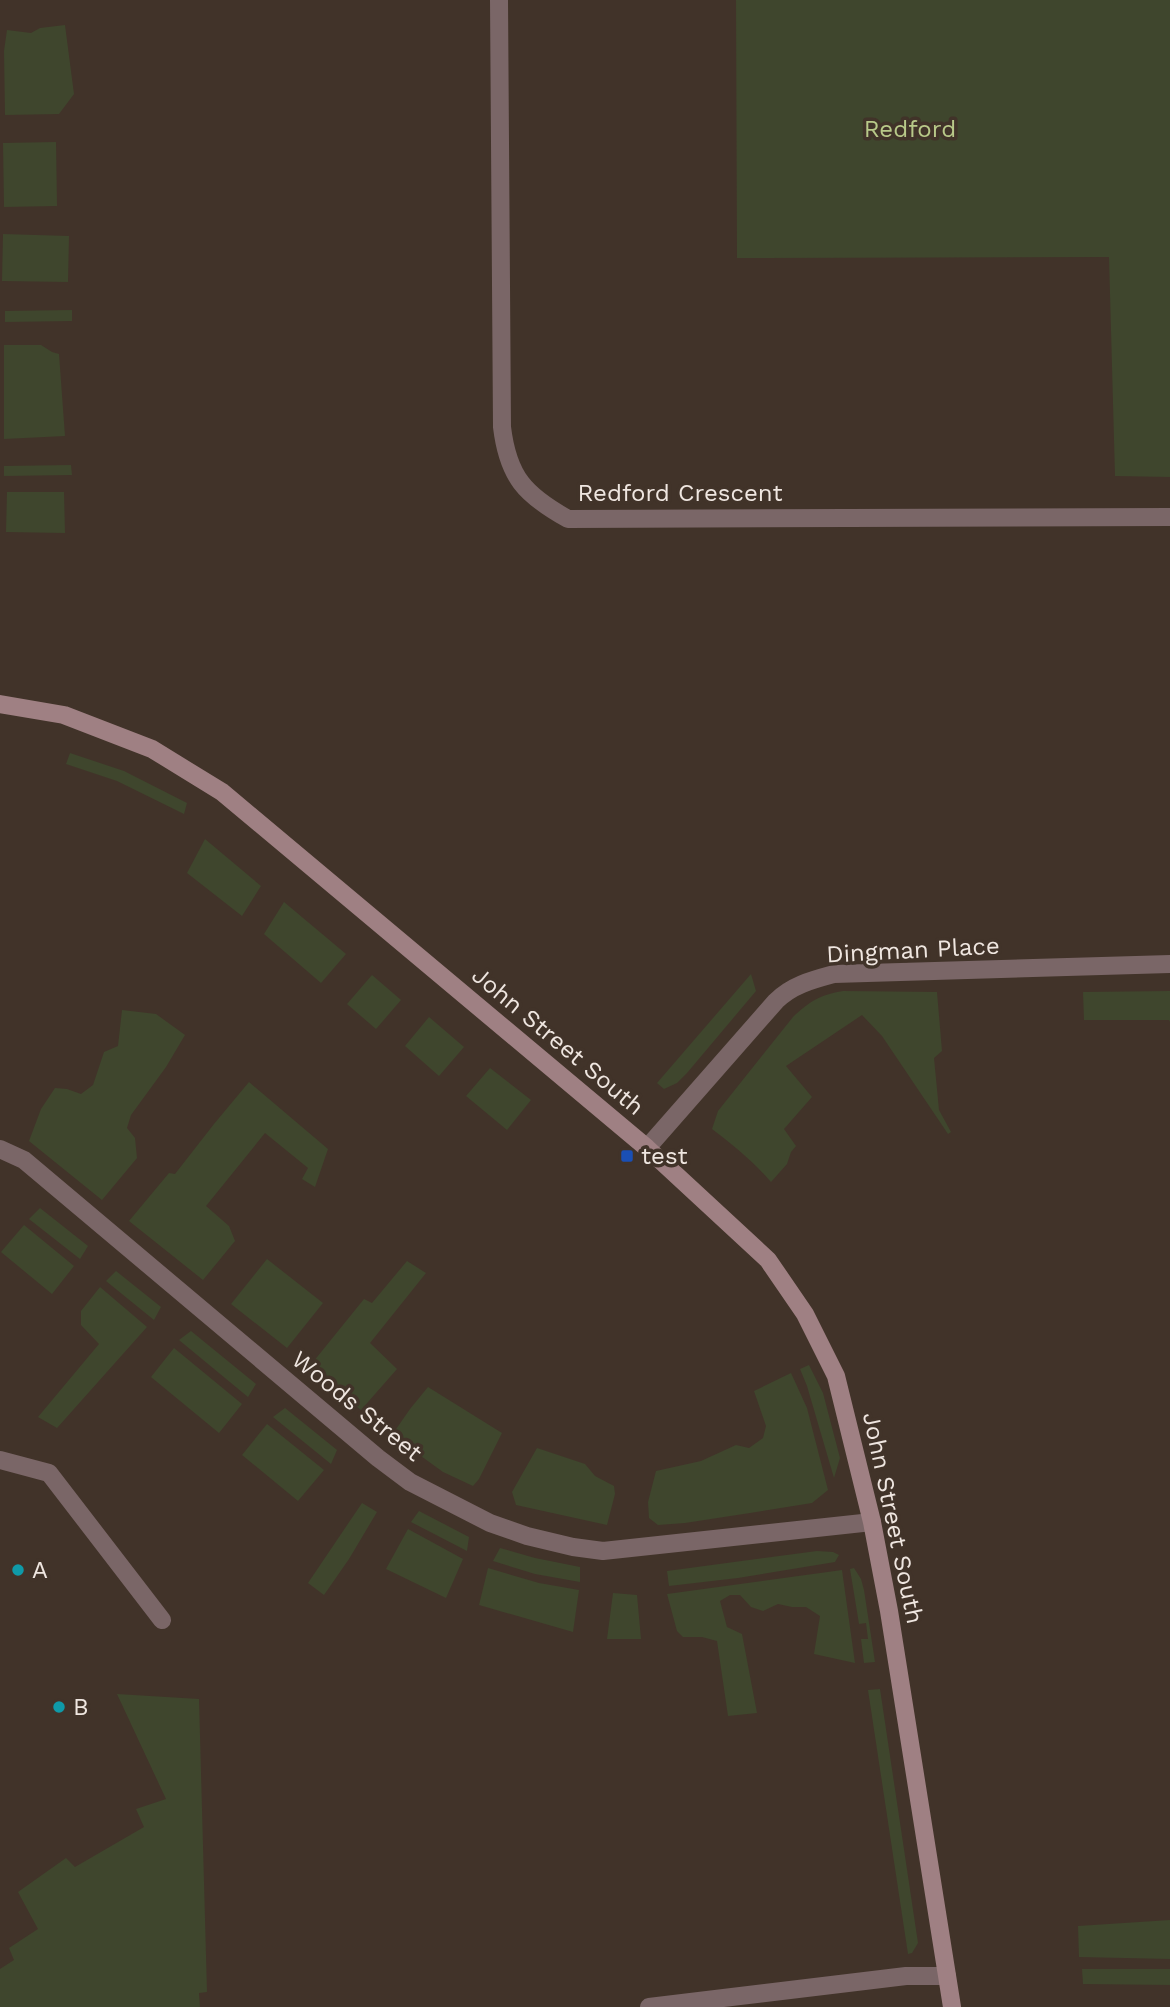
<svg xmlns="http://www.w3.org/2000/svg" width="1170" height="2007" font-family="'Work Sans',sans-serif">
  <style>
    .green { fill: #3f462d }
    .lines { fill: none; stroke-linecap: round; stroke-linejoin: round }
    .lane { stroke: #7a6667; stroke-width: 18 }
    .street { stroke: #7a6667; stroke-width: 18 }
    .secondary { stroke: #9f8083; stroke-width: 18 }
    .transit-dot { fill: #1a4fb4; stroke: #413329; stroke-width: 2.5 }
    .culture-dot { fill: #0f9aa8; stroke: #413329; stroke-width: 2.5 }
    .labels { text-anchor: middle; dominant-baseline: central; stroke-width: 7; stroke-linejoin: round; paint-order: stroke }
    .park-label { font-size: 24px; fill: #b8c989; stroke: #413329 }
    .street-label { font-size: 24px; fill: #efe6e0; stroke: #413329 }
    .poi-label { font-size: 24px; fill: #efe6e0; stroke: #413329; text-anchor: start }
  </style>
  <rect width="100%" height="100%" fill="#413329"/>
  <g class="green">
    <path d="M 736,0 L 1170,0 L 1170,477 L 1115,476 L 1109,257 L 737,258 Z"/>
    <path d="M 65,25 L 74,94 L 59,114 L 5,115 L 4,51 L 7,30 L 31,33 L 40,28 Z"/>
    <path d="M 56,142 L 57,206 L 4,207 L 3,143 Z"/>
    <path d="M 3,234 L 69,236 L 68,282 L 2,281 Z"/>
    <path d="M 72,310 L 72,321 L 5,322 L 5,311 Z"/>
    <path d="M 4,345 L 41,345 L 52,352 L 59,354 L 65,436 L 4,439 Z"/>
    <path d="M 71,465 L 72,475 L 4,476 L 4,466 Z"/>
    <path d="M 7,492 L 64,492 L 65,533 L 6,532 Z"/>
    <path d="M 70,753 L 124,771 L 187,803 L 184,814 L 117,781 L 66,764 Z"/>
    <path d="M 205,839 L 261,886 L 242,916 L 187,873 Z"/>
    <path d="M 284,902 L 346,954 L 321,983 L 264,934 Z"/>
    <path d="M 751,974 L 756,991 L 687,1073 L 677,1083 L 664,1089 L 657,1083 Z"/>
    <path d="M 372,975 L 401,1000 L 376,1029 L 347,1004 Z"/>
    <path d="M 843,991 L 937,992 L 942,1051 L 934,1058 L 939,1110 L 951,1132 L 948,1134 L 882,1036 L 862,1015 L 786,1066 L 812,1097 L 784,1129 L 796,1146 L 791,1152 L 787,1164 L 771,1182 C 754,1162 733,1145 712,1129 L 718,1111 L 793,1017 C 810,1001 820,995 843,991 Z"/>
    <path d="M 1170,991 L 1170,1022 L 1169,1020 L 1084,1020 L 1083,992 Z"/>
    <path d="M 122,1010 L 156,1014 L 185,1035 L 166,1067 L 131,1115 L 127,1128 L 135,1138 L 137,1158 L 102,1200 L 29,1141 L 41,1109 L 55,1088 L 67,1089 L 81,1094 L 93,1085 L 104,1052 L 118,1046 Z"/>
    <path d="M 429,1017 L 464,1047 L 439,1076 L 405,1046 Z"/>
    <path d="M 490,1068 L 531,1100 L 507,1130 L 466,1096 Z"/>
    <path d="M 249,1082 L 328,1149 L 315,1187 L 302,1179 L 308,1168 L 265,1133 L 206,1206 L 229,1226 L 235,1241 L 203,1280 L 129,1221 L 169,1173 L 175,1174 L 214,1124 Z"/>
    <path d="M 40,1208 L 88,1246 L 80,1259 L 29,1219 Z"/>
    <path d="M 24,1225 L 74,1266 L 52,1294 L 1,1252 Z"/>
    <path d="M 267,1259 L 323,1303 L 287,1348 L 231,1304 Z"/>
    <path d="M 407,1261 L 426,1273 L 370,1343 L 397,1369 L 361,1410 L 309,1367 L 364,1299 L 372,1303 Z"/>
    <path d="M 116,1271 L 161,1307 L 154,1320 L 106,1281 Z"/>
    <path d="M 100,1287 L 147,1327 L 57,1428 L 38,1417 L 99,1344 L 81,1325 L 81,1311 Z"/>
    <path d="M 191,1331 L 256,1384 L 248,1397 L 179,1340 Z"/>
    <path d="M 174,1348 L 242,1404 L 219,1433 L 151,1377 Z"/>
    <path d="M 809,1365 L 823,1393 L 840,1458 L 834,1478 L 807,1386 L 800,1369 Z"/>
    <path d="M 791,1373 L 807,1408 L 828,1490 L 812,1503 L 750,1513 L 685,1523 L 658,1525 L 649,1518 L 648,1502 L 656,1471 L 701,1461 L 736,1445 L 749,1448 L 763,1438 L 766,1426 L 754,1391 Z"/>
    <path d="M 428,1387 L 502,1433 L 479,1479 L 473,1486 L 443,1472 L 392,1435 L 410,1409 Z"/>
    <path d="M 285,1408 L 337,1450 L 331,1464 L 273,1417 Z"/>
    <path d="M 267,1424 L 324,1470 L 298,1501 L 242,1455 Z"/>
    <path d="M 537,1448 L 585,1464 L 595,1476 L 614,1486 L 615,1494 L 607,1525 L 516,1505 L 512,1492 Z"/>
    <path d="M 362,1503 L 377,1512 L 349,1559 L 324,1595 L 308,1583 Z"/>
    <path d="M 419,1511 L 469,1537 L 467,1551 L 411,1522 Z"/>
    <path d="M 408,1529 L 463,1559 L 446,1598 L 386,1569 Z"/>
    <path d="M 500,1548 L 535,1558 L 580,1567 L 580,1582 L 535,1574 L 493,1561 Z"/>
    <path d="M 817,1551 L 833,1552 L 839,1555 L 835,1562 L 738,1578 L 669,1586 L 667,1571 Z"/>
    <path d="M 488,1568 L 539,1583 L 579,1590 L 573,1632 L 479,1605 Z"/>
    <path d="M 854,1568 L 861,1579 L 864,1590 L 875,1662 L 864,1663 L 861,1639 L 868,1639 L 866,1623 L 859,1624 L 850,1569 Z"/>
    <path d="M 842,1570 L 855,1663 L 814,1654 L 820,1616 L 806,1607 L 792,1607 L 778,1604 L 763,1611 L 751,1607 L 740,1595 L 730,1595 L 720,1601 L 727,1627 L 742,1634 L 757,1713 L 728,1716 L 717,1641 L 702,1637 L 683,1637 L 677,1631 L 667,1594 Z"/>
    <path d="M 613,1593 L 637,1595 L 641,1639 L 607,1639 Z"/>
    <path d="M 880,1689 L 918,1943 L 912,1953 L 908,1954 L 868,1690 Z"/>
    <path d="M 117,1694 L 199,1699 L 207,1992 L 199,1993 L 200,2007 L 0,2007 L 0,1969 L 14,1960 L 9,1948 L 38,1929 L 18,1892 L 66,1858 L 75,1867 L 144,1827 L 136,1809 L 166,1799 Z"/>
    <path d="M 1170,1920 L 1170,1959 L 1079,1957 L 1078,1926 Z"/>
    <path d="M 1082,1969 L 1170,1969 L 1170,1985 L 1083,1984 Z"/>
  </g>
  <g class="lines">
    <g class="lane">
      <path d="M 0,1460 L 49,1473 L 162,1620"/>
      <path d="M 649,2007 L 906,1976 L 947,1976"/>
    </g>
    <g class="street">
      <path d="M 499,0 L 502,427 C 508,477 525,495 568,519 L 1170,517"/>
      <path d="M 647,1148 L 776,1001 C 792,985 812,980 834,974 L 1170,964"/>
      <path d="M 0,1149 L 24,1160 L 378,1458 L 410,1482 L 490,1523 L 527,1536 L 573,1547 L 603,1551 L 872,1522"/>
    </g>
    <path class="secondary" d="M 0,704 L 64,715 L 152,749 L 222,792 L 647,1148 L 768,1260 L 805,1314 L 836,1376 L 872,1522 L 889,1611 L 952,2007"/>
  </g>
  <rect class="transit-dot" x="620" y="1149" width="14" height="14" rx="3.5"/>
  <g class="culture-dot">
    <circle cx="18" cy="1570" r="7"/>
    <circle cx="59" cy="1707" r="7"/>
  </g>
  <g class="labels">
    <g class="park-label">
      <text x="910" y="129">Redford</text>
    </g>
    <g class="street-label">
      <text x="680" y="493">Redford Crescent</text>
      <text transform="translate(913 950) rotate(-3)">Dingman Place</text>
      <text transform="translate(558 1041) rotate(40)">John Street South</text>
      <text transform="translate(357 1406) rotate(39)">Woods Street</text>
      <text transform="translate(893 1518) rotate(78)">John Street South</text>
    </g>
    <g class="poi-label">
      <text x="641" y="1156">test</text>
      <text x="32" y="1570">A</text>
      <text x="73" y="1707">B</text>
    </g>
  </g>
</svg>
